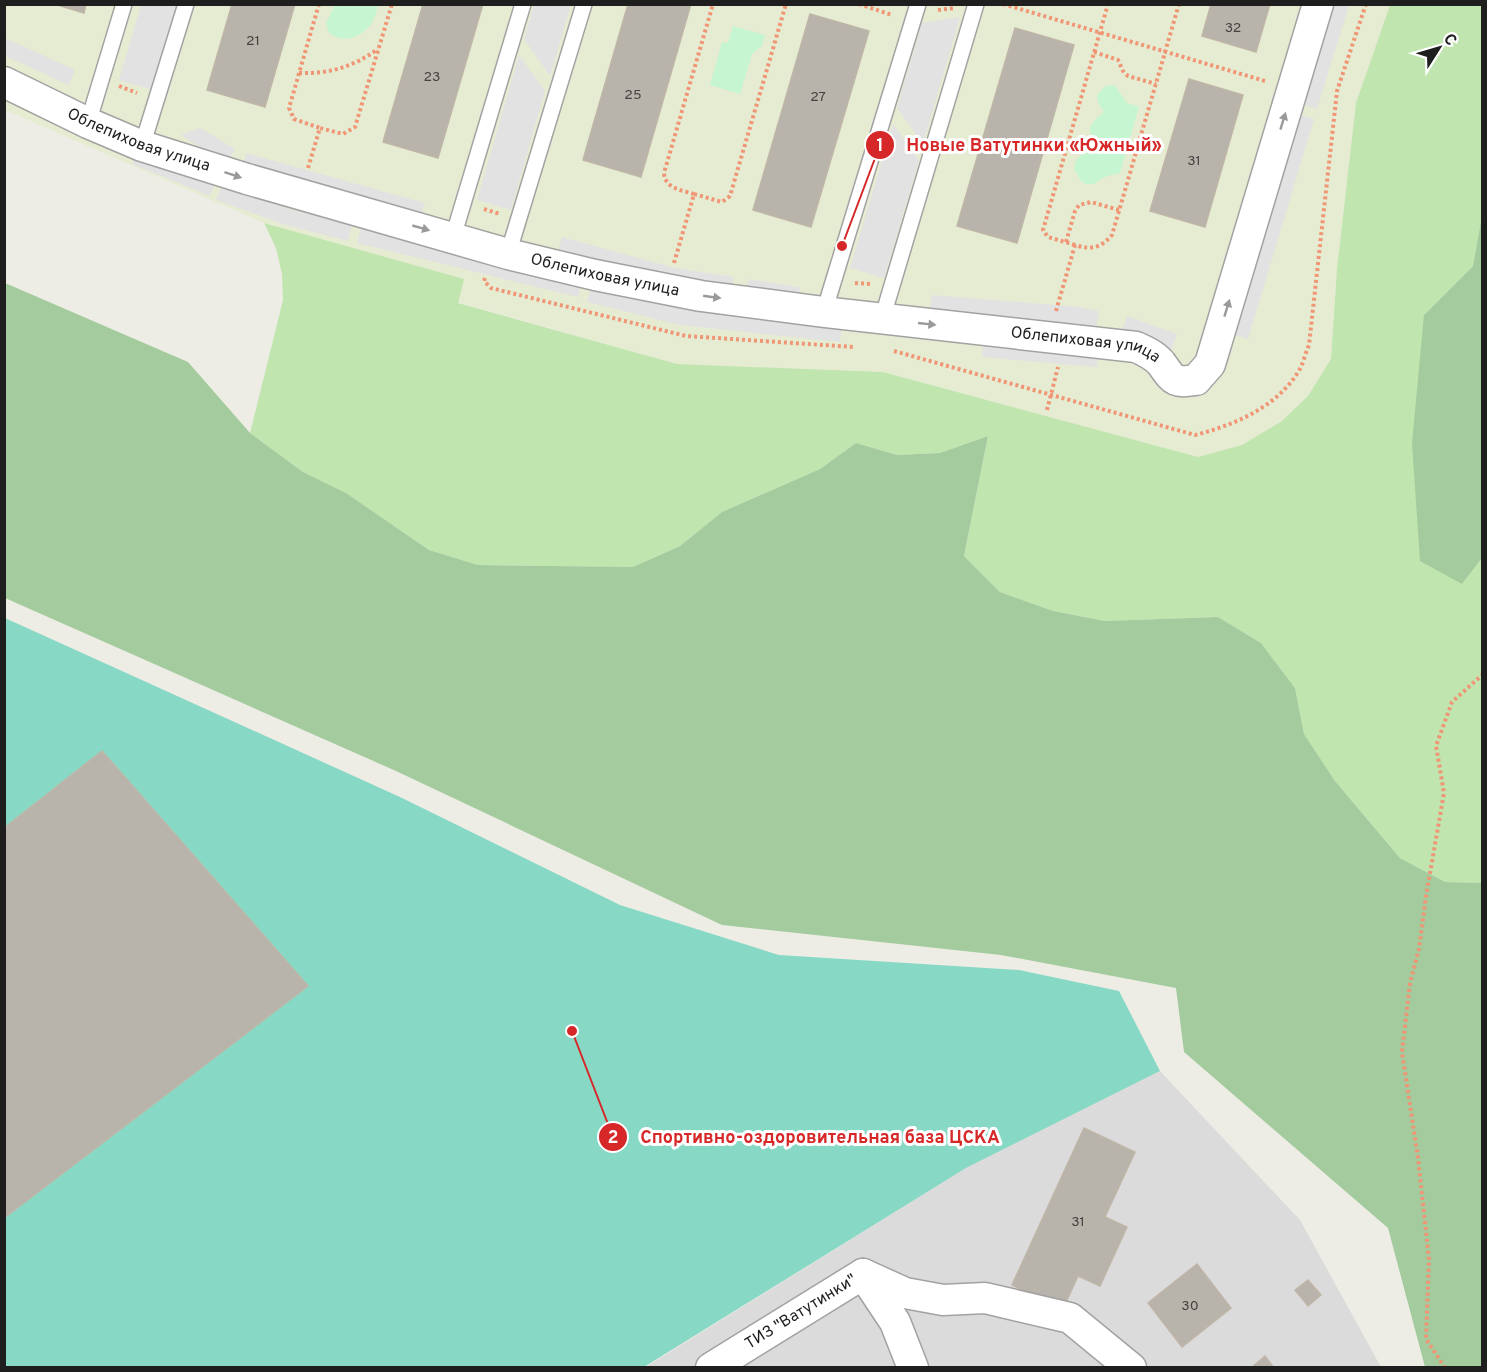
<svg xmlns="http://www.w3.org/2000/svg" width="1487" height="1372" font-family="Overpass,sans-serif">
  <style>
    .residential { fill: #dcdbdb }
    .farmland { fill: #e6ecd1 }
    .grass { fill: #c0e5ae }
    .forest { fill: #a3cb9d }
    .park { fill: #c5f5d1 }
    .pitch { fill: #88d8c6 }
    .parking { fill: #e2e2e2 }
    .building { fill: #b8b3ab; stroke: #bfb6a8; stroke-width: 1.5 }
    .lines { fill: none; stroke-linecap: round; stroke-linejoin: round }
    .lane-casing { stroke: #a2a2a2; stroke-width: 18 }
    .street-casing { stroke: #a2a2a2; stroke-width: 33 }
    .path { stroke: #f09575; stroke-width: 4; stroke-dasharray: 3 3; stroke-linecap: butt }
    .lane { stroke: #fff; stroke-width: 15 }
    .street { stroke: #fff; stroke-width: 30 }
    .oneway { fill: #9a9a9a }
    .labels { text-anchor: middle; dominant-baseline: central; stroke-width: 6; stroke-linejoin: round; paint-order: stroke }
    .number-label { font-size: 14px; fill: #444341 }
    .street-label { font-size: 16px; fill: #1e1e1e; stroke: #fff }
    .leader { fill: none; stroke: #d62828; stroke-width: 2 }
    .callout-dot { fill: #d62828; stroke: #fff; stroke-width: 2 }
    .mark-label { font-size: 18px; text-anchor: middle; font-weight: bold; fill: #fff }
    .callout-label { font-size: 18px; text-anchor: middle; font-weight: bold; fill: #d62828; stroke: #fff; stroke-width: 6; stroke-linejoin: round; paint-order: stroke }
  </style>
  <rect width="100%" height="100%" fill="#eeede5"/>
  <path class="residential" d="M 1160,1071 L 1300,1220 L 1381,1367 L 644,1368 L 966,1168 Z"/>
  <path class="farmland" d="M 5,5 L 1390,5 L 1356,103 L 1337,269 L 1331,359 L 1308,396 L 1282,421 L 1242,445 L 1198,457 L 883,372 L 677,364 L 457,302 L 463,279 L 264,223 L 5,110 Z"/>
  <path class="grass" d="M 1390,5 L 1482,5 L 1482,215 L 1473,266 L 1424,315 L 1462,584 L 1482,558 L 1482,883 L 1445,882 L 1400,858 L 1335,781 L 1304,734 L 1295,688 L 1261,643 L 1218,617 L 1105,621 L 1053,611 L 1000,592 L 964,556 L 988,436 L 940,453 L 897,455 L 856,443 L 820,469 L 722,512 L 680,546 L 633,567 L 478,565 L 429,550 L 346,493 L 303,472 L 250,433 L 283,300 L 282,274 L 276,248 L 264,223 L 464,279 L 458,303 L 677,364 L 883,372 L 1198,457 L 1242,445 L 1282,421 L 1308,396 L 1331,359 L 1337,269 L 1356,103 Z"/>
  <g class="forest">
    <path d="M 1482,215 L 1482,558 L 1462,584 L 1420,561 L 1412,443 L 1424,315 L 1473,266 Z"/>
    <path d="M 5,283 L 188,362 L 250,433 L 303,472 L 346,493 L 429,550 L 478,565 L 633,567 L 680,546 L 722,512 L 820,469 L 856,443 L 897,455 L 940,453 L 988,436 L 964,556 L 1000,592 L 1053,611 L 1105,621 L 1218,617 L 1261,643 L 1295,688 L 1304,734 L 1335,781 L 1400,858 L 1445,882 L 1482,883 L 1482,1367 L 1425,1367 L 1388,1228 L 1184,1052 L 1176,988 L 1001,955 L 722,925 L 396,771 L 5,598 Z"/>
  </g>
  <g class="park">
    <path d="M 335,5 L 377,5 C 378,28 349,49 329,33 L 326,23 Z"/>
    <path d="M 733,26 L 765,35 L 762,46 L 752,54 L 740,94 L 710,85 L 722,42 L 728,43 Z"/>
    <path d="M 1110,85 L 1115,86 L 1127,103 L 1139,107 L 1120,173 L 1104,177 L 1094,184 L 1086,184 L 1081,181 L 1074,169 L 1076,160 L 1084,153 L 1096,153 L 1100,151 C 1098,145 1094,143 1092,138 C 1086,126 1096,118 1104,112 L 1098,102 L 1097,95 L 1104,87 Z"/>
  </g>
  <path class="pitch" d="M 5,618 L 400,797 L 620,905 L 779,955 L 1019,970 L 1119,991 L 1160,1071 L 966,1168 L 644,1367 L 5,1368 Z"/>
  <g class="parking">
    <path d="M 141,5 L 177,5 L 153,90 L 119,80 Z"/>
    <path d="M 534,5 L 571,5 L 550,76 L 524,39 Z"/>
    <path d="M 1331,5 L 1349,5 L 1317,109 L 1301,104 Z"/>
    <path d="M 960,17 L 923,144 L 897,108 L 922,23 Z"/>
    <path d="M 5,38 L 75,70 L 69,85 L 5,56 Z"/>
    <path d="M 519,55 L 545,91 L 511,210 L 477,200 Z"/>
    <path d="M 1298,114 L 1314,119 L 1248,339 L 1232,334 Z"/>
    <path d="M 893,124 L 919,160 L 884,278 L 850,268 Z"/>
    <path d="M 200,128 L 235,149 L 226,164 L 181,135 Z"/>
    <path d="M 139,148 L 216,181 L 210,196 L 132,164 Z"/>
    <path d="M 246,153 L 425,203 L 420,219 L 242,169 Z"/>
    <path d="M 222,185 L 289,209 L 352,225 L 348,241 L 286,225 L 216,200 Z"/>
    <path d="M 361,227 L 582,281 L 578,297 L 357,243 Z"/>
    <path d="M 562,237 L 675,268 L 734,277 L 731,293 L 558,253 Z"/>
    <path d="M 748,279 L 800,287 L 798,304 L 745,296 Z"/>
    <path d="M 591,286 L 688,310 L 842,326 L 840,342 L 680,325 L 587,302 Z"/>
    <path d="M 932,295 L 1080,307 L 1099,311 L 1096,328 L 1077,324 L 930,312 Z"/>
    <path d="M 1127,316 L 1177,334 L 1172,349 L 1122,332 Z"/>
    <path d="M 983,343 L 1098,352 L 1097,367 L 982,357 Z"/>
  </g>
  <g class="building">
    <path d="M 54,4 L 86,4 L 84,13 Z"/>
    <path d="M 232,4 L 295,4 L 265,107 L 207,90 Z"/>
    <path d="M 423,4 L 483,4 L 438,158 L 383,142 Z"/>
    <path d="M 628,4 L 691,4 L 641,177 L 583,160 Z"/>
    <path d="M 1211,4 L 1270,4 L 1256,52 L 1202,36 Z"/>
    <path d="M 810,14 L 869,31 L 811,227 L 753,210 Z"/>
    <path d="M 1015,28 L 1074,45 L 1017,243 L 957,226 Z"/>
    <path d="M 1189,79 L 1243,95 L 1205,227 L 1150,211 Z"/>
    <path d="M 102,751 L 308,986 L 4,1218 L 4,828 Z"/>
    <path d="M 1084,1128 L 1135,1152 L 1105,1217 L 1127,1227 L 1100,1286 L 1078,1276 L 1063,1309 L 1012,1285 Z"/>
    <path d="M 1197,1264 L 1231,1308 L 1182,1347 L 1148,1303 Z"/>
    <path d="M 1308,1280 L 1321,1295 L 1308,1306 L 1295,1290 Z"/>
    <path d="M 1265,1356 L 1274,1368 L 1251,1368 Z"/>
  </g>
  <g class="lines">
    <defs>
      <g id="lane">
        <path d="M 88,123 L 124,4"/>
        <path d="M 142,146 L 186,4"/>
        <path d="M 453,237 L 523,4"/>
        <path d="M 508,254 L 584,4"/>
        <path d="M 824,312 L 918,4"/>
        <path d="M 882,319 L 976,4"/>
      </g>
      <g id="street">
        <path id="s1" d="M 4,82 L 88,123 L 142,146 L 247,179 L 508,254 L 595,275 L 701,296 L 824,312 L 1136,347 C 1145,351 1154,355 1161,363 C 1174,381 1173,383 1196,380 L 1210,364 L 1318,4"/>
        <path d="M 863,1274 L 905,1293 L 943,1300 L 985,1298 L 1070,1318 L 1131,1368"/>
        <path id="s2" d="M 711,1368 L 863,1274 L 895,1322 L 913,1368"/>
      </g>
    </defs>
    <use href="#lane" class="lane-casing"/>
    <use href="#street" class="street-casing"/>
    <g class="path">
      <path d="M 319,4 L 289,108 L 294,119 L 320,128"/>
      <path d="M 859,4 L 892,15"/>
      <path d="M 1003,4 L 1265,81"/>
      <path d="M 938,10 L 955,8"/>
      <path d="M 1094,52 L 1118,60 L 1123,71 L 1128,76 L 1156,84"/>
      <path d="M 299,73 C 329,74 353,67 378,49"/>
      <path d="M 119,86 L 137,93"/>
      <path d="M 308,168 L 320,128 L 343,134 L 355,127 L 392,4"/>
      <path d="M 694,194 C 682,190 665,189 664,173 L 713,4"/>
      <path d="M 484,209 L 500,214"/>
      <path d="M 1066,242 L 1075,211 L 1079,205 L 1091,202 L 1119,210"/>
      <path d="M 1075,245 L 1048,237 L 1043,230 L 1108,4"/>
      <path d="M 674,263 L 694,194 L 722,202 L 730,196 L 786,4"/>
      <path d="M 485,278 L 484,281 L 491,288 L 686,336 L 854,347"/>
      <path d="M 855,283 L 871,284"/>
      <path d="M 1056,311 L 1075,245 C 1091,250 1101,248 1112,235 L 1179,4"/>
      <path d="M 894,351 L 1195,435 C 1235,425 1280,406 1301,367 C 1304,360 1306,352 1309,345 L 1337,91 L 1366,4"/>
      <path d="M 1047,410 L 1058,367"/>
      <path d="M 1445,1368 L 1426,1339 L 1429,1259 L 1418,1158 L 1402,1052 L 1410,983 L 1419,949 L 1426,896 L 1444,793 L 1436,746 L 1452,702 L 1482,675"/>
    </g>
    <use href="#lane" class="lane"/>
    <use href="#street" class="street"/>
  </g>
  <defs><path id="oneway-solid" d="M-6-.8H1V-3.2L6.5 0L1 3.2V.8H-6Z" transform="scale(1.5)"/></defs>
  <g class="oneway">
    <use href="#oneway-solid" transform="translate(1283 121) rotate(-73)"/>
    <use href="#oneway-solid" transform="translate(233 175) rotate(18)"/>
    <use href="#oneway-solid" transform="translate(421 228) rotate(16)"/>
    <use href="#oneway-solid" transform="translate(712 297) rotate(8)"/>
    <use href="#oneway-solid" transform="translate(1227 308) rotate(-73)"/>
    <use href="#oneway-solid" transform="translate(927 324) rotate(6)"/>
  </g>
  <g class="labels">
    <g class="number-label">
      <text x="1233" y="28">32</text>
      <text x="253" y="41">21</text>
      <text x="432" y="77">23</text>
      <text x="633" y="95">25</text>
      <text x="818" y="97">27</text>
      <text x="1194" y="161">31</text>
      <text x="1078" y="1222">31</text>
      <text x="1190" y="1306">30</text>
    </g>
    <g class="street-label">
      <text stroke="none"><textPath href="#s1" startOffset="147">Облепиховая улица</textPath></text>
      <text stroke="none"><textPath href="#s1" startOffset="633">Облепиховая улица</textPath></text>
      <text stroke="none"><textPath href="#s1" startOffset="1119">Облепиховая улица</textPath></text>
      <text stroke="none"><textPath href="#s2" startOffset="106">ТИЗ "Ватутинки"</textPath></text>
    </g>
  </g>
  <path class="leader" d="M842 246L880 145M572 1031L613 1137"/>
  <g class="callout-dot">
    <circle cx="842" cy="246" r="6"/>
    <circle cx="572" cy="1031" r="6"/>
    <circle cx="880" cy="145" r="15"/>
    <circle cx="613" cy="1137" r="15"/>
  </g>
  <g class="mark-label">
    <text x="880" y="151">1</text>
    <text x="613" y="1143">2</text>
  </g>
  <g class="callout-label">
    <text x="1034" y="151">Новые Ватутинки «Южный»</text>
    <text x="820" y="1143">Спортивно-оздоровительная база ЦСКА</text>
  </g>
  <rect width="1487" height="1372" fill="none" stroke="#1e1e1e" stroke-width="12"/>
  <g transform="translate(1439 48) rotate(53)" stroke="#ffffff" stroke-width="4.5" paint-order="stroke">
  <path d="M0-4.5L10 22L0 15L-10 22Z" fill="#1e1e1e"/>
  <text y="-9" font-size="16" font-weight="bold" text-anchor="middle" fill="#1e1e1e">С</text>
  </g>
</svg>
